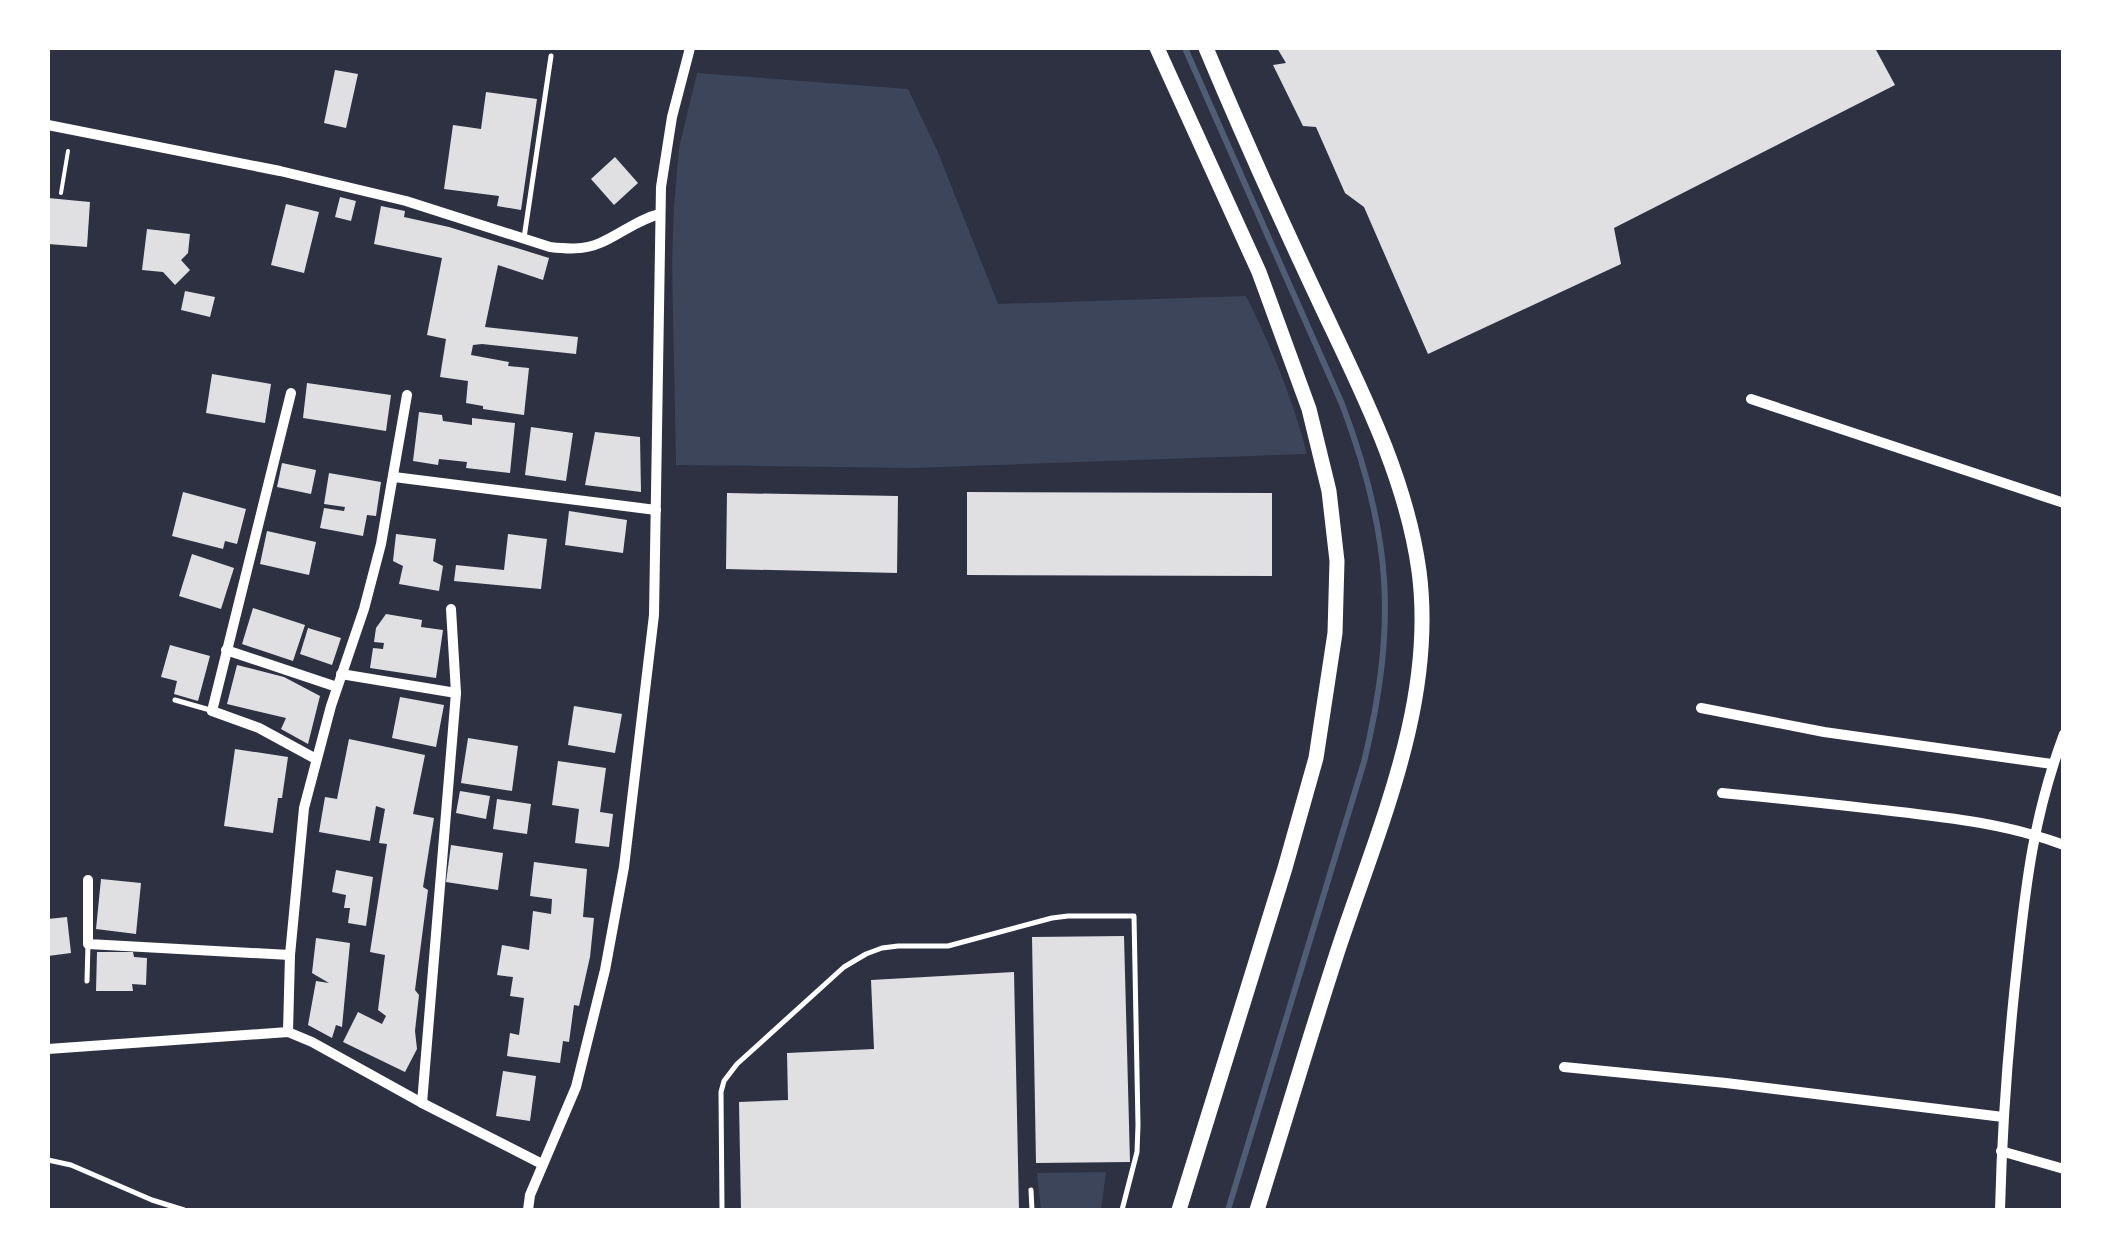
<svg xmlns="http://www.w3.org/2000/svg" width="2111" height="1258" font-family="Literata,serif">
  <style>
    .green { fill: #3c4559 }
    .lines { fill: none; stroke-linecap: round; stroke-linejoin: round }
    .stream { stroke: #4f5d75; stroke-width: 6 }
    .building { fill: #e0e0e3 }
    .path { stroke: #fff; stroke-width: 4 }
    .service { stroke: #fff; stroke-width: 5 }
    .minor { stroke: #fff; stroke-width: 10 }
    .secondary { stroke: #fff; stroke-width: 15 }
  </style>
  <rect width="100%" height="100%" fill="#2d3142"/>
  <g class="green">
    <path d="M 697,73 L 908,89 L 937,150 L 998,304 L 1246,296 C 1271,346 1293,400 1307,454 L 912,468 L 676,465 L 672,263 L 674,206 L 679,148 Z"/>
    <path d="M 1106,1172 L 1101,1210 L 1041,1210 L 1037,1173 Z"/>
  </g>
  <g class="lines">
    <path class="stream" d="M 1185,48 L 1342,404 C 1392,536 1397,625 1364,762 L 1228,1210"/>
  </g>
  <g class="building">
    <path d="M 1277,48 L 1875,48 L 1895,85 L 1614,228 L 1621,264 L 1428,354 L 1364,207 L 1345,193 L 1316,127 L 1303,126 L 1273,65 L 1286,63 Z"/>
    <path d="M 335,70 L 358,74 L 346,128 L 324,123 Z"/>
    <path d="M 486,92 L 537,99 L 521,210 L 497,206 L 499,196 L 444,189 L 453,125 L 481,129 Z"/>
    <path d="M 615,157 L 638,183 L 614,205 L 591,179 Z"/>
    <path d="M 340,197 L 356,201 L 351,221 L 335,217 Z"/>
    <path d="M 48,198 L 90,202 L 87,247 L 48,244 Z"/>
    <path d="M 286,204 L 319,212 L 304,273 L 271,265 Z"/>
    <path d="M 381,206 L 405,211 L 404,217 L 449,227 L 549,258 L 543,280 L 498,265 L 485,327 L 578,337 L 576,354 L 482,344 L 473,345 L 471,355 L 509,362 L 508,366 L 529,368 L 524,415 L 483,409 L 483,406 L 466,403 L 468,381 L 440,377 L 446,339 L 427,335 L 442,258 L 374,244 Z"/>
    <path d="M 147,229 L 190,234 L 188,253 L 181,260 L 190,270 L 175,285 L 163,272 L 142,270 Z"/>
    <path d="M 185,291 L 215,297 L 210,317 L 181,310 Z"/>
    <path d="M 212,374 L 271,384 L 265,423 L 206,413 Z"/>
    <path d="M 307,383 L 391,395 L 386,431 L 303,418 Z"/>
    <path d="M 419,412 L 442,415 L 443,421 L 472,425 L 472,418 L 515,423 L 510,473 L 466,468 L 467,462 L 439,459 L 438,465 L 413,461 Z"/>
    <path d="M 531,427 L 573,433 L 566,481 L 525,475 Z"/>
    <path d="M 595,432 L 640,437 L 641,492 L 585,485 Z"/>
    <path d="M 282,463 L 316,470 L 311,494 L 277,487 Z"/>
    <path d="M 329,473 L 381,482 L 376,516 L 367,515 L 363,536 L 320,528 L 324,508 L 344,511 L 345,507 L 324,504 Z"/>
    <path d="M 183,492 L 246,509 L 237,544 L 225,541 L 223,549 L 172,536 Z"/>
    <path d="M 967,492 L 1272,493 L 1272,576 L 967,575 Z"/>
    <path d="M 727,493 L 898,496 L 897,573 L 726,569 Z"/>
    <path d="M 569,511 L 627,520 L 623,553 L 565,545 Z"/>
    <path d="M 267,531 L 316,542 L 309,575 L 260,564 Z"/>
    <path d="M 396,534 L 436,539 L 433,561 L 443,566 L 439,591 L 399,584 L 403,566 L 393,561 Z"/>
    <path d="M 508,534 L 547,539 L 541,589 L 454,581 L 456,565 L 504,570 Z"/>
    <path d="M 192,554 L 234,568 L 221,609 L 179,596 Z"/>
    <path d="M 253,608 L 305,625 L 293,661 L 242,644 Z"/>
    <path d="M 386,614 L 422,620 L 421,627 L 443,630 L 436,678 L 370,668 L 373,648 L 383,649 L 384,643 L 374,642 L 376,628 Z"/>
    <path d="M 308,628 L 341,638 L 332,665 L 300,654 Z"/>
    <path d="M 170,645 L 210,656 L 198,701 L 174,694 L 177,681 L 161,677 Z"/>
    <path d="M 237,665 L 284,677 L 320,696 L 308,744 L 281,729 L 286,718 L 227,704 Z"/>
    <path d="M 400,697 L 444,705 L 436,747 L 392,738 Z"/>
    <path d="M 574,706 L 622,714 L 615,753 L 568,745 Z"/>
    <path d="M 468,738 L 518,746 L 512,791 L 461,783 Z"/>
    <path d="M 349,739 L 425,755 L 413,814 L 434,818 L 423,887 L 428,890 L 415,990 L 419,995 L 415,1031 L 417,1049 L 405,1072 L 343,1042 L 358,1012 L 382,1024 L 386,1016 L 378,1010 L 385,955 L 370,952 L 387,844 L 379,843 L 385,809 L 376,806 L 370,841 L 319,832 L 325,797 L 337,799 Z"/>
    <path d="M 235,749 L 288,757 L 282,798 L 278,798 L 273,833 L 224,826 Z"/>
    <path d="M 558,761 L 606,768 L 600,812 L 613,814 L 609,847 L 575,843 L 579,809 L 552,805 Z"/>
    <path d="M 460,791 L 490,796 L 486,819 L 456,813 Z"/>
    <path d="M 497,799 L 531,804 L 527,834 L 493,829 Z"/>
    <path d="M 451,845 L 503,853 L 498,890 L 446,882 Z"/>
    <path d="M 534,862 L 587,869 L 583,917 L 594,918 L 590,957 L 579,1006 L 574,1005 L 569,1042 L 563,1041 L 560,1063 L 507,1056 L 510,1033 L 519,1035 L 524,998 L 510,996 L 513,977 L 497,975 L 502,945 L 529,950 L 533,911 L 551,914 L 552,899 L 530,896 Z"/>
    <path d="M 336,870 L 373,877 L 366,926 L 348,923 L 350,908 L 344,908 L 346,895 L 332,892 Z"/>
    <path d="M 101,879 L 141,883 L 136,934 L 96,929 Z"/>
    <path d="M 67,917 L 71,953 L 48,956 L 48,919 Z"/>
    <path d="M 1124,936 L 1130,1162 L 1036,1163 L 1032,937 Z"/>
    <path d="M 316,938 L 350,943 L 342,1027 L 336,1025 L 332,1038 L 308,1025 L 316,981 L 329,983 L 312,973 Z"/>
    <path d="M 97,952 L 133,952 L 134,957 L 147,958 L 146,985 L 132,984 L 133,991 L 96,991 Z"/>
    <path d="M 1014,972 L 1019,1210 L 741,1210 L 739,1102 L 788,1100 L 787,1053 L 874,1049 L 871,980 Z"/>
    <path d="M 503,1071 L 536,1076 L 530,1121 L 496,1116 Z"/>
  </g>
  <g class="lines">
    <path class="path" d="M 61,193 L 68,151"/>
    <g class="service">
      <path d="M 524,238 L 551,56"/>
      <path d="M 175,700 L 210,710"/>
      <path d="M 87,981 L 88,944"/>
      <path d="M 48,1160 L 71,1165 L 152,1200 L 184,1210"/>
      <path d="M 1031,1190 L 1032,1210"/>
      <path d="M 722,1210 L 721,1092 L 724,1081 L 737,1064 L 844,967 L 866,954 L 882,948 L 898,946 L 948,946 L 1052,918 L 1068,916 L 1134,916 L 1138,1125 L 1137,1152 L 1122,1210"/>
    </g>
    <g class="minor">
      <path d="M 48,125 L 280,171 L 406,201 L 550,247 C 567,249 584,250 600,243 C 621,234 638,219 660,214"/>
      <path d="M 291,393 L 212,711 L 259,728 L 316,759"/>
      <path d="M 1751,399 L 2064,503"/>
      <path d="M 394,477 L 656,510"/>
      <path d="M 226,650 L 337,687"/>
      <path d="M 341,674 L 456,693"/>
      <path d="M 1701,708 L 1824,732 L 2052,764"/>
      <path d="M 1722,793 C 1776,798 1829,804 1883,810 C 1944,817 2005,823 2064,845"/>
      <path d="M 88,880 L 88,944 L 290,955"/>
      <path d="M 288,1032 L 290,955 L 304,808 L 331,706 L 364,609 L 381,544 L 407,395"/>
      <path d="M 48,1049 L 288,1032 L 312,1042 L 422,1103 L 542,1164"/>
      <path d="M 1564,1067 L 1726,1083 L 2003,1117"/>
      <path d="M 422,1103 L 456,693 L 451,609"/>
      <path d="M 2001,1151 L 2064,1169"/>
      <path d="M 528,1210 L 530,1195 L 576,1087 L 605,970 L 624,867 L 654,615 L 661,187 L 672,117 L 690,48"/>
      <path d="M 2000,1210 C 2002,1129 2008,1047 2017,966 C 2026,882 2034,814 2064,734"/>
    </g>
    <g class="secondary">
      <path d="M 1157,48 L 1259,272 L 1309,409 L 1329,491 L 1337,561 L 1335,633 L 1316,758 L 1285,868 L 1179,1210"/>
      <path d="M 1206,48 C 1242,134 1280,218 1320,303 C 1360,388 1406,476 1419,571 C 1436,700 1380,824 1340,944 C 1311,1032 1285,1121 1257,1210"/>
    </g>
  </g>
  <rect width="2111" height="1258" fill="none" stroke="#ffffff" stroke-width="100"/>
</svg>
